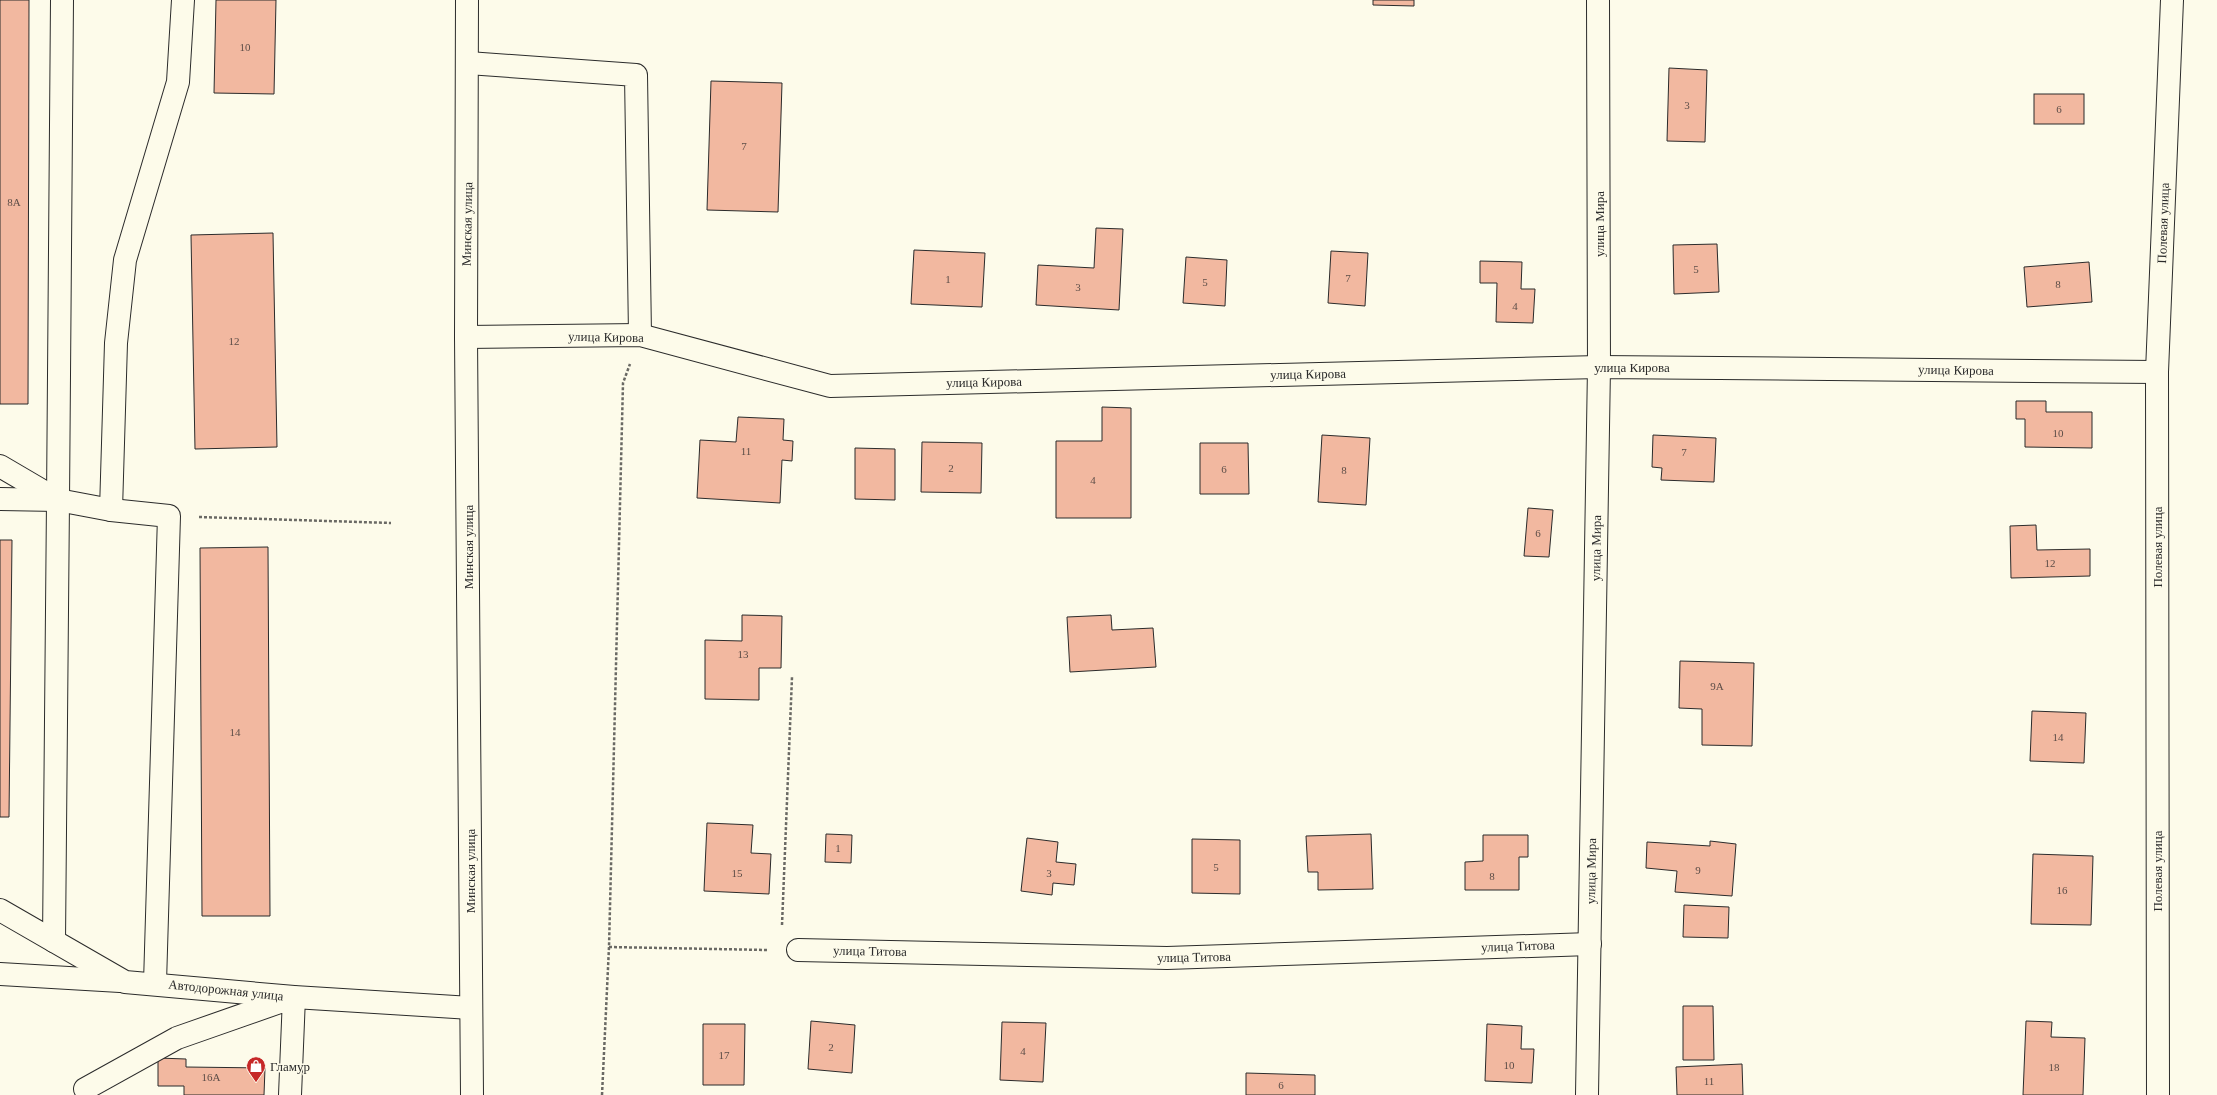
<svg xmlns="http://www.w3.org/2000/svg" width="2217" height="1095" font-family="Georgia,serif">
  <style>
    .building { fill: #f2b8a0; stroke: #2b2b2b }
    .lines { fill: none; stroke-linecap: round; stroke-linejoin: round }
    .minor-casing { stroke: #2b2b2b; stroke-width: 24 }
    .major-casing { stroke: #2b2b2b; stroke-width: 24 }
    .path { stroke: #6a6964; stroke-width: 2.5; stroke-dasharray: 3 2; stroke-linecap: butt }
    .minor { stroke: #fdfbea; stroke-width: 22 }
    .major { stroke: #fdfbea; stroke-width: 22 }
    .labels { text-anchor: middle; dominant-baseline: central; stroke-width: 3; stroke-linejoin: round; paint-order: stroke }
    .number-label { font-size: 11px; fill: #5d4e48 }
    .street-label { font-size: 13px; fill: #2b2b2b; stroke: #fdfbea }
    .poi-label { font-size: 13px; fill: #2b2b2b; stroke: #fdfbea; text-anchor: start }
  </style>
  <rect width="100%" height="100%" fill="#fdfbea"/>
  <g class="building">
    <path d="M 0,0 L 29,0 L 28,404 L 0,404 Z"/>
    <path d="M 216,0 L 276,0 L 274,94 L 214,93 Z"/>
    <path d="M 1373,0 L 1414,0 L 1414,6 L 1373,5 Z"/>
    <path d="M 1669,68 L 1707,70 L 1705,142 L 1667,141 Z"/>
    <path d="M 711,81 L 782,83 L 778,212 L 707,210 Z"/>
    <rect x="2034" y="94" width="50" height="30"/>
    <path d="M 1096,228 L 1123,229 L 1119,310 L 1036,305 L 1038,265 L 1094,268 Z"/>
    <path d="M 273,233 L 277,447 L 195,449 L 191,235 Z"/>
    <path d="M 1717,244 L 1719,292 L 1674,294 L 1673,245 Z"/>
    <path d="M 914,250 L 985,253 L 982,307 L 911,304 Z"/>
    <path d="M 1331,251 L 1368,253 L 1365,306 L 1328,303 Z"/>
    <path d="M 1186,257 L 1227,260 L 1225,306 L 1183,303 Z"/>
    <path d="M 1480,261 L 1522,262 L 1521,289 L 1535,289 L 1533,323 L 1496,322 L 1497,283 L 1480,283 Z"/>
    <path d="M 2089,262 L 2092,302 L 2027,307 L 2024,267 Z"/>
    <path d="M 2016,401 L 2046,401 L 2046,412 L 2092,412 L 2092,448 L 2025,447 L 2025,419 L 2016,419 Z"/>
    <path d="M 1102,407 L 1131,408 L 1131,518 L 1056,518 L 1056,441 L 1102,441 Z"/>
    <path d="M 738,417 L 784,419 L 783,440 L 793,441 L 792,461 L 782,460 L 780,503 L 697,498 L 700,440 L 736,442 Z"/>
    <path d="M 1322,435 L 1370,438 L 1366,505 L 1318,502 Z"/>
    <path d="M 1653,435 L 1716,438 L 1714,482 L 1661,480 L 1662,468 L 1652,467 Z"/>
    <path d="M 922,442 L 982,443 L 981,493 L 921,492 Z"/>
    <path d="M 1200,443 L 1248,443 L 1249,494 L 1200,494 Z"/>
    <path d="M 855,448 L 895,449 L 895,500 L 855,499 Z"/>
    <path d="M 1528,508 L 1553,510 L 1549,557 L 1524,556 Z"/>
    <path d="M 2036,525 L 2037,550 L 2090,549 L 2090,576 L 2011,578 L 2010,526 Z"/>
    <path d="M 0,540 L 12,540 L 9,817 L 0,817 Z"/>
    <path d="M 268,547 L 270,916 L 202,916 L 200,548 Z"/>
    <path d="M 742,615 L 782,616 L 781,668 L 759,668 L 759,700 L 705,699 L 705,640 L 742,641 Z"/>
    <path d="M 1111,615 L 1112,630 L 1153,628 L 1156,667 L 1070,672 L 1067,617 Z"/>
    <path d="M 1680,661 L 1754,663 L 1752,746 L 1702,745 L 1702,709 L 1679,708 Z"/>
    <path d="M 2032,711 L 2086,713 L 2084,763 L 2030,761 Z"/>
    <path d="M 707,823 L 753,825 L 751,853 L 771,854 L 769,894 L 704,891 Z"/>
    <path d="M 826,834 L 852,835 L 851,863 L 825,862 Z"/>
    <path d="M 1371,834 L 1373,889 L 1318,890 L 1318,872 L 1308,872 L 1306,836 Z"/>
    <path d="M 1483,835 L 1528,835 L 1528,857 L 1519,857 L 1519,890 L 1465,890 L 1465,862 L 1483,861 Z"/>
    <path d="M 1027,838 L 1058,842 L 1056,862 L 1076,864 L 1074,885 L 1053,883 L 1052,895 L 1021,891 Z"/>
    <path d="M 1192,839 L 1240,840 L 1240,894 L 1192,893 Z"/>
    <path d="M 1710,841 L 1736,844 L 1732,896 L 1675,892 L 1677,871 L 1646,868 L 1647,842 L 1710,846 Z"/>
    <path d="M 2033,854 L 2093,856 L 2091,925 L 2031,924 Z"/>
    <path d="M 1684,905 L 1729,907 L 1728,938 L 1683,937 Z"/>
    <path d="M 1683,1006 L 1713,1006 L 1714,1060 L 1683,1060 Z"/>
    <path d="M 811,1021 L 855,1025 L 852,1073 L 808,1069 Z"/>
    <path d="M 2026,1021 L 2052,1022 L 2051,1037 L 2085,1038 L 2083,1095 L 2023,1095 Z"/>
    <path d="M 1002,1022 L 1046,1023 L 1043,1082 L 1000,1080 Z"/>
    <path d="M 703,1024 L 745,1024 L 744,1085 L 703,1085 Z"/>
    <path d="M 1487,1024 L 1522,1026 L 1521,1049 L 1534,1049 L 1532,1083 L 1485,1081 Z"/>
    <path d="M 158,1058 L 186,1059 L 186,1067 L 265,1068 L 264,1095 L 184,1095 L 184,1086 L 158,1086 Z"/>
    <path d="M 1742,1064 L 1743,1095 L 1677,1095 L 1676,1067 Z"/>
    <path d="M 1246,1073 L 1315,1075 L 1315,1095 L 1246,1095 Z"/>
  </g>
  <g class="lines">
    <defs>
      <g id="minor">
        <path d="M 468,63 L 636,75 L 640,335"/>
        <path d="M 466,337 L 640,335 L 830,386 L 1599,367 L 2157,372"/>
        <path d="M 0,466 L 58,500 L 54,941"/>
        <path d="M 0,499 L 58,500 L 111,510 L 169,516 L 155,983"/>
        <path d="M 58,500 L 62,0"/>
        <path d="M 111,510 L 116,343 L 125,260 L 178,82 L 183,0"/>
        <path d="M 0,910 L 125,982 L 294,997 L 471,1008"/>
        <path d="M 798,950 L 1167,958 L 1590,944"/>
        <path d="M 0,974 L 120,981"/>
        <path d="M 85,1089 L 177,1038 L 294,997 L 290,1095"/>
        <path d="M 1587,1095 L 1599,367 L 1598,0"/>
        <path d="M 2158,1095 L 2157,372 L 2172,0"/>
      </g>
      <path id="major" d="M 467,0 L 466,337 L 472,1095"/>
    </defs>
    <use href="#minor" class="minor-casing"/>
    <use href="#major" class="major-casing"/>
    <g class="path">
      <path d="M 199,517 L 391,523"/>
      <path d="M 782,925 L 792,677"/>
      <path d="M 609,947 L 768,950"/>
      <path d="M 602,1095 L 609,947 L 623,383 L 630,364"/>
    </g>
    <use href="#minor" class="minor"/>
    <use href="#major" class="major"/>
  </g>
  <defs>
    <symbol id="shop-pin" viewBox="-11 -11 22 30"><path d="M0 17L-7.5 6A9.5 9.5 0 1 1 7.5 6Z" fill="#c62828" stroke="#fdfbea"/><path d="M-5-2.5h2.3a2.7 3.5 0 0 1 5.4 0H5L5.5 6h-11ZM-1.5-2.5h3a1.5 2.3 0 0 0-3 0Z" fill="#fff"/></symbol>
  </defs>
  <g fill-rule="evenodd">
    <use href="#shop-pin" x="245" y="1055" width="22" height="30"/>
  </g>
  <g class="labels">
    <g class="number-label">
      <text x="245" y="47">10</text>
      <text x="1687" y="105">3</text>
      <text x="2059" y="109">6</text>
      <text x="744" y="146">7</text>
      <text x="14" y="202">8А</text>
      <text x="1696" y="269">5</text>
      <text x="1348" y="278">7</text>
      <text x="948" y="279">1</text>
      <text x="1205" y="282">5</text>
      <text x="2058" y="284">8</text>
      <text x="1078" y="287">3</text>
      <text x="1515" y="306">4</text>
      <text x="234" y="341">12</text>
      <text x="2058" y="433">10</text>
      <text x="746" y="451">11</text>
      <text x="1684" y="452">7</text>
      <text x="951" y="468">2</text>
      <text x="1224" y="469">6</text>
      <text x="1344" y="470">8</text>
      <text x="1093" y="480">4</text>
      <text x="1538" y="533">6</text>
      <text x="2050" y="563">12</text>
      <text x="743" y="654">13</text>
      <text x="1717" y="686">9А</text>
      <text x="235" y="732">14</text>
      <text x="2058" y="737">14</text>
      <text x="838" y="848">1</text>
      <text x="1216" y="867">5</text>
      <text x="1698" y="870">9</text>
      <text x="737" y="873">15</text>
      <text x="1049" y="873">3</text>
      <text x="1492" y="876">8</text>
      <text x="2062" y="890">16</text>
      <text x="831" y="1047">2</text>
      <text x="1023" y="1051">4</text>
      <text x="724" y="1055">17</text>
      <text x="1509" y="1065">10</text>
      <text x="2054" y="1067">18</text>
      <text x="211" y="1077">16А</text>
      <text x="1709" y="1081">11</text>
      <text x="1281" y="1085">6</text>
    </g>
    <g class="street-label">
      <text transform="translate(2163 223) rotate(-88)">Полевая улица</text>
      <text transform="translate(467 224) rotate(-89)">Минская улица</text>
      <text transform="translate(1599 224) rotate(-90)">улица Мира</text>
      <text transform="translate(606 337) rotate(1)">улица Кирова</text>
      <text x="1632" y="367">улица Кирова</text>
      <text transform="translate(1956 370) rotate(1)">улица Кирова</text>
      <text transform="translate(1308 374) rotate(-1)">улица Кирова</text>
      <text transform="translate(984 382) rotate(-1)">улица Кирова</text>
      <text transform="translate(468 547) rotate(-90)">Минская улица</text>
      <text transform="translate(2157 547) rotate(-90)">Полевая улица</text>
      <text transform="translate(1596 548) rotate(-89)">улица Мира</text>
      <text transform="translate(470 871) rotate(-90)">Минская улица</text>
      <text transform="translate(1591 871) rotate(-89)">улица Мира</text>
      <text transform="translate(2157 871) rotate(-90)">Полевая улица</text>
      <text transform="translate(1518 946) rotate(-2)">улица Титова</text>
      <text transform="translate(870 951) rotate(1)">улица Титова</text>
      <text transform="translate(1194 957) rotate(-1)">улица Титова</text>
      <text transform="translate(226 990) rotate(6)">Автодорожная улица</text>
    </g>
    <g class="poi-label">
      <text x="270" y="1066">Гламур</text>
    </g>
  </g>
</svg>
